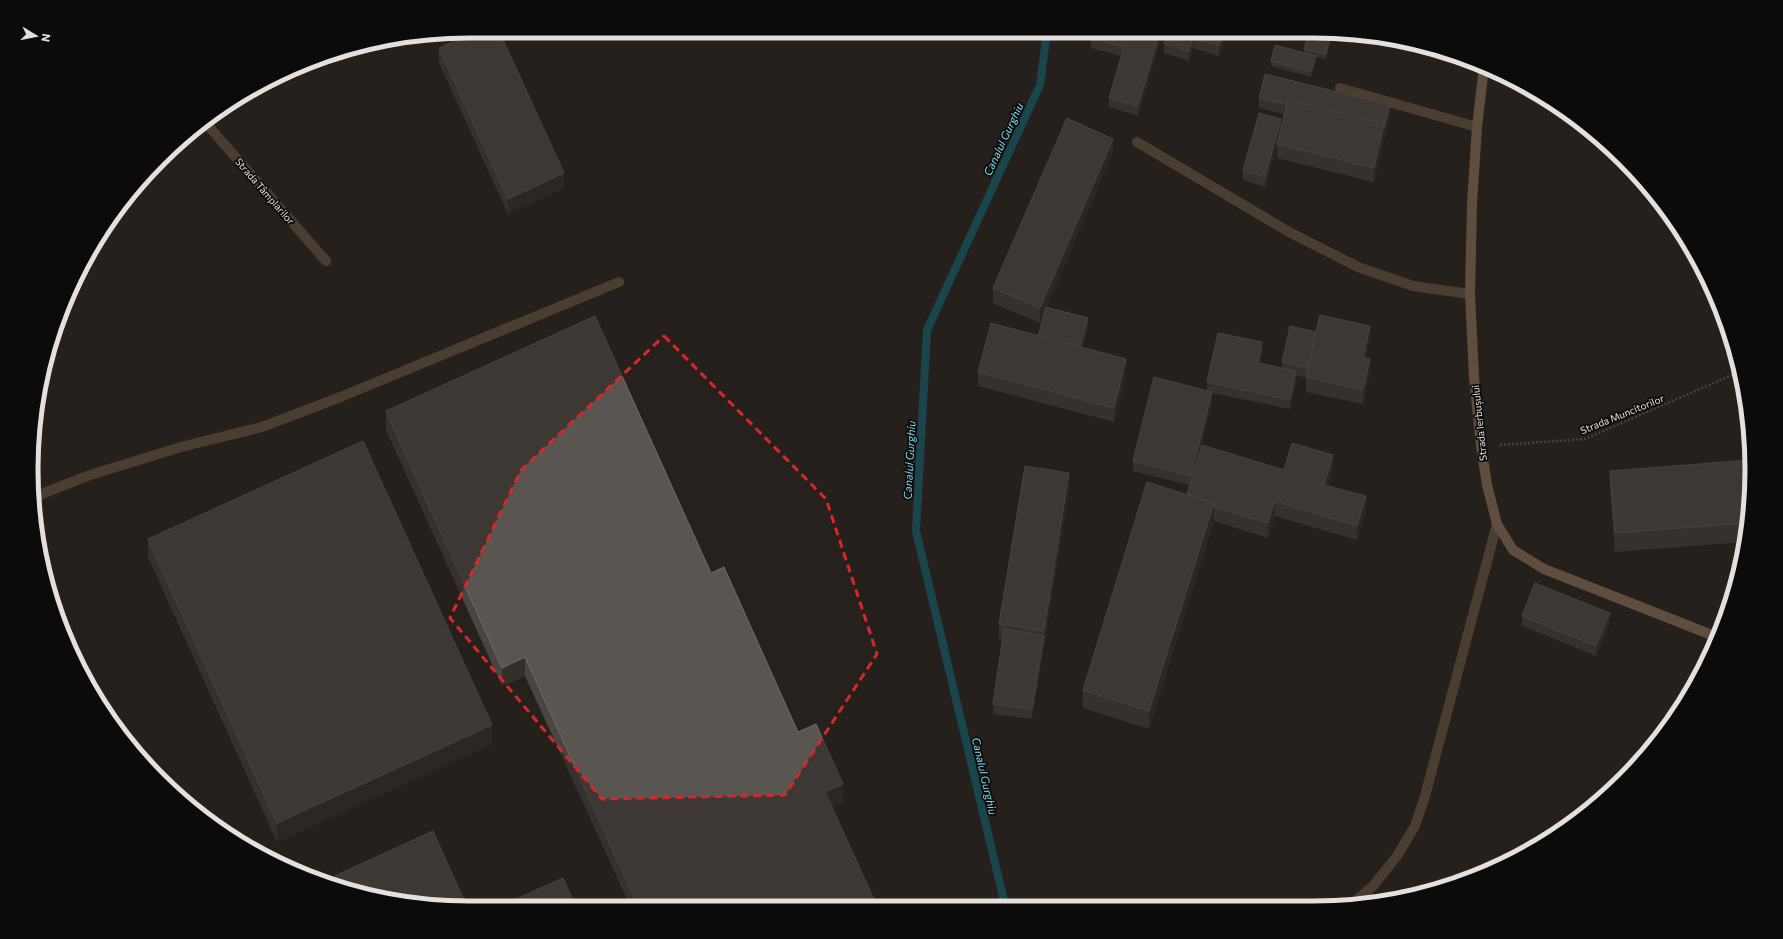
<svg xmlns="http://www.w3.org/2000/svg" width="1783" height="939" font-family="Commissioner,sans-serif">
  <style>
    .lines { fill: none; stroke-linecap: round; stroke-linejoin: round }
    .stream { stroke: #0a7288; stroke-width: 8 }
    .path { stroke: #6c6865; stroke-width: 2.5; stroke-dasharray: 2 2; stroke-linecap: butt }
    .lane { stroke: #75624d; stroke-width: 10 }
    .street { stroke: #75624d; stroke-width: 10 }
    .secondary { stroke: #a48664; stroke-width: 10 }
    .wall { fill: #494540 }
    .shaded-wall { fill: #342f2b }
    .building { fill: #595551; stroke: #6f6b67 }
    .marked { fill: none; stroke: #d62828; stroke-width: 3; stroke-dasharray: 8 5; stroke-linejoin: round }
    .labels { text-anchor: middle; dominant-baseline: central; stroke-width: 3.5; stroke-linejoin: round; paint-order: stroke }
    .street-label { font-size: 10px; fill: #e3e0dd; stroke: #0d0b09 }
    .water-label { font-size: 11px; font-style: italic; fill: #7fdcf6; stroke: #0d0b09 }
    .rim { fill: none; stroke: #e3e0dd; stroke-width: 5 }
  </style>
  <rect width="100%" height="100%" fill="#26211d"/>
  <g class="lines">
    <path class="stream" d="M 1005,905 L 916,531 L 927,330 L 1040,85 L 1047,32"/>
    <path class="path" d="M 1500,445 L 1585,439 L 1739,372"/>
    <g class="lane">
      <path d="M 34,497 L 90,475 L 181,447 L 262,427 L 343,396 L 619,282"/>
      <path d="M 1352,904 L 1373,886 L 1397,856 L 1415,826 L 1425,796 L 1497,524"/>
    </g>
    <g class="street">
      <path d="M 1340,88 L 1477,127"/>
      <path d="M 204,121 L 326,261"/>
      <path d="M 1137,142 L 1289,232 L 1358,267 L 1413,286 L 1470,294"/>
    </g>
    <path class="secondary" d="M 1484,67 L 1477,127 L 1472,204 L 1470,294 L 1474,377 L 1481,446 L 1487,485 L 1497,524 L 1513,550 L 1544,569 L 1717,637"/>
  </g>
  <g class="wall">
    <path d="M 613,31 L 620,31 L 616,35 Z"/>
    <path d="M 1093,32 L 1163,32 L 1138,116 L 1109,107 L 1109,98 L 1121,56 L 1091,48 L 1091,38 Z"/>
    <path d="M 1225,32 L 1225,37 L 1219,56 L 1193,48 L 1189,61 L 1164,53 L 1164,43 Z"/>
    <path d="M 1309,32 L 1332,32 L 1326,59 L 1316,57 L 1316,61 L 1311,77 L 1271,66 L 1271,61 L 1304,53 L 1304,49 Z"/>
    <path d="M 439,48 L 564,188 L 508,214 L 439,63 Z"/>
    <path d="M 1259,98 L 1390,115 L 1374,182 L 1277,158 L 1277,144 L 1265,187 L 1243,180 L 1243,171 L 1281,127 L 1284,114 L 1259,108 Z"/>
    <path d="M 1113,153 L 1046,307 L 1088,328 L 1083,348 L 1126,374 L 1114,422 L 978,386 L 978,372 L 1038,336 L 1046,308 L 1040,323 L 993,303 L 993,288 Z"/>
    <path d="M 1316,332 L 1370,340 L 1366,358 L 1370,373 L 1363,404 L 1306,392 L 1306,378 L 1296,375 L 1296,381 L 1290,409 L 1212,393 L 1212,402 L 1200,452 L 1284,470 L 1333,469 L 1328,486 L 1366,511 L 1357,540 L 1275,516 L 1268,538 L 1214,521 L 1149,729 L 1083,708 L 1083,690 L 1187,494 L 1189,485 L 1133,471 L 1133,461 L 1207,390 L 1207,382 L 1262,352 L 1260,363 L 1282,368 L 1282,362 Z"/>
    <path d="M 386,411 L 711,573 L 798,732 L 843,803 L 832,808 L 877,906 L 630,906 L 525,676 L 502,686 L 386,430 Z"/>
    <path d="M 1610,471 L 1751,498 L 1744,542 L 1615,552 L 1610,489 Z"/>
    <path d="M 1069,488 L 1044,646 L 1032,719 L 993,714 L 993,704 L 1002,639 L 999,639 L 999,624 Z"/>
    <path d="M 148,539 L 492,744 L 277,842 L 148,557 Z"/>
    <path d="M 1522,616 L 1610,623 L 1596,656 L 1522,626 Z"/>
    <path d="M 516,899 L 576,907 L 516,907 Z"/>
  </g>
  <g class="shaded-wall">
    <path d="M 616,31 L 620,31 L 616,35 Z"/>
    <path d="M 1160,32 L 1163,32 L 1138,116 L 1138,106 Z"/>
    <path d="M 1223,32 L 1225,32 L 1225,37 L 1219,56 L 1219,46 Z"/>
    <path d="M 1331,32 L 1332,32 L 1326,59 L 1326,54 Z"/>
    <path d="M 1193,38 L 1193,48 L 1189,61 L 1189,51 Z"/>
    <path d="M 1316,56 L 1316,61 L 1311,77 L 1311,72 Z"/>
    <path d="M 1390,105 L 1390,115 L 1374,182 L 1374,168 L 1384,124 Z"/>
    <path d="M 1281,119 L 1281,129 L 1265,187 L 1265,177 Z"/>
    <path d="M 1113,139 L 1113,153 L 1040,323 L 1040,308 Z"/>
    <path d="M 564,173 L 564,188 L 508,214 L 508,199 Z"/>
    <path d="M 1088,318 L 1088,328 L 1079,361 L 1079,351 Z"/>
    <path d="M 1370,326 L 1370,340 L 1363,372 L 1363,357 Z"/>
    <path d="M 1262,342 L 1262,352 L 1258,373 L 1258,363 Z"/>
    <path d="M 1126,359 L 1126,374 L 1114,422 L 1114,408 Z"/>
    <path d="M 1370,359 L 1370,373 L 1363,404 L 1363,390 Z"/>
    <path d="M 1296,371 L 1296,381 L 1290,409 L 1290,400 Z"/>
    <path d="M 1212,392 L 1212,402 L 1191,485 L 1191,476 Z"/>
    <path d="M 1333,455 L 1333,469 L 1324,499 L 1324,485 Z"/>
    <path d="M 1069,473 L 1069,488 L 1044,646 L 1032,719 L 1032,709 L 1044,636 L 1044,631 Z"/>
    <path d="M 1366,496 L 1366,511 L 1357,540 L 1357,526 Z"/>
    <path d="M 1275,501 L 1275,516 L 1268,538 L 1268,523 Z"/>
    <path d="M 1214,503 L 1214,521 L 1149,729 L 1149,711 Z"/>
    <path d="M 1610,613 L 1610,623 L 1596,656 L 1596,646 Z"/>
    <path d="M 525,657 L 525,676 L 502,686 L 502,668 Z"/>
    <path d="M 492,725 L 492,744 L 277,842 L 277,823 Z"/>
    <path d="M 843,784 L 843,803 L 825,811 L 825,792 Z"/>
  </g>
  <g class="building">
    <path d="M 476,31 L 499,31 L 564,173 L 508,199 L 439,48 Z"/>
    <path d="M 1093,32 L 1160,32 L 1138,106 L 1109,98 L 1124,47 L 1091,38 Z"/>
    <path d="M 1167,32 L 1223,32 L 1219,46 L 1193,38 L 1189,51 L 1164,43 Z"/>
    <path d="M 1309,32 L 1331,32 L 1326,54 L 1304,49 Z"/>
    <path d="M 1275,45 L 1316,56 L 1311,72 L 1271,61 Z"/>
    <path d="M 1265,74 L 1390,105 L 1384,128 L 1384,124 L 1288,100 L 1286,104 L 1259,98 Z"/>
    <path d="M 1288,100 L 1384,124 L 1374,168 L 1277,144 Z"/>
    <path d="M 1259,113 L 1281,119 L 1265,177 L 1243,171 Z"/>
    <path d="M 1067,118 L 1113,139 L 1040,308 L 993,288 Z"/>
    <path d="M 1046,307 L 1088,318 L 1080,347 L 1038,336 Z"/>
    <path d="M 1320,315 L 1370,326 L 1363,357 L 1370,359 L 1363,390 L 1306,377 Z"/>
    <path d="M 595,316 L 711,573 L 724,567 L 798,732 L 816,724 L 843,784 L 825,792 L 877,906 L 638,906 L 525,657 L 502,668 L 386,411 Z"/>
    <path d="M 991,323 L 1126,359 L 1114,408 L 978,372 Z"/>
    <path d="M 1290,326 L 1316,332 L 1308,368 L 1282,362 Z"/>
    <path d="M 1218,333 L 1262,342 L 1258,363 L 1296,371 L 1290,400 L 1207,382 Z"/>
    <path d="M 1154,377 L 1212,392 L 1191,476 L 1133,461 Z"/>
    <path d="M 363,441 L 492,725 L 277,823 L 148,539 Z"/>
    <path d="M 1292,443 L 1333,455 L 1324,485 L 1366,496 L 1357,526 L 1275,501 L 1268,523 L 1214,507 L 1214,503 L 1187,494 L 1202,445 L 1284,470 Z"/>
    <path d="M 1750,460 L 1751,498 L 1747,523 L 1615,533 L 1610,471 Z"/>
    <path d="M 1025,466 L 1069,473 L 1044,631 L 999,624 Z"/>
    <path d="M 1147,482 L 1214,503 L 1149,711 L 1083,690 Z"/>
    <path d="M 1535,583 L 1610,613 L 1596,646 L 1522,616 Z"/>
    <path d="M 1004,629 L 1044,636 L 1032,709 L 993,704 Z"/>
    <path d="M 433,831 L 467,907 L 441,907 L 356,893 L 324,881 Z"/>
    <path d="M 563,878 L 576,907 L 519,907 L 516,899 Z"/>
  </g>
  <path d="M0 0H1783V939H0ZM 664,336 L 826,499 L 877,654 L 785,795 L 602,799 L 450,618 L 521,470 Z" fill="#26211d" fill-opacity=".55" fill-rule="evenodd"/>
  <path class="marked" d="M 664,336 L 826,499 L 877,654 L 785,795 L 602,799 L 450,618 L 521,470 Z"/>
  <g class="labels">
    <g class="street-label">
      <text transform="translate(265 191) rotate(49)">Strada Tâmplarilor</text>
      <text transform="translate(1622 414) rotate(-22)">Strada Muncitorilor</text>
      <text transform="translate(1479 423) rotate(-96)">Strada Ierbușului</text>
    </g>
    <g class="water-label">
      <text transform="translate(1003 139) rotate(-65)">Canalul Gurghiu</text>
      <text transform="translate(909 460) rotate(-87)">Canalul Gurghiu</text>
      <text transform="translate(985 776) rotate(77)">Canalul Gurghiu</text>
    </g>
  </g>
  <path d="M0 0H1783V939H0ZM469 38H1314A431 431 0 0 1 1745 469V470A431 431 0 0 1 1314 901H469A431 431 0 0 1 38 470V469A431 431 0 0 1 469 38Z" fill="#0d0b09" fill-rule="evenodd"/>
  <path class="rim" d="M469 38H1314A431 431 0 0 1 1745 469V470A431 431 0 0 1 1314 901H469A431 431 0 0 1 38 470V469A431 431 0 0 1 469 38Z"/>
  <g transform="translate(36 36) rotate(100)" stroke="#0d0b09" stroke-width="3" paint-order="stroke">
  <path d="M0-3L7 15L0 10L-7 15Z" fill="#e3e0dd"/>
  <text y="-6" font-size="11" font-weight="bold" text-anchor="middle" fill="#e3e0dd">N</text>
  </g>
</svg>
